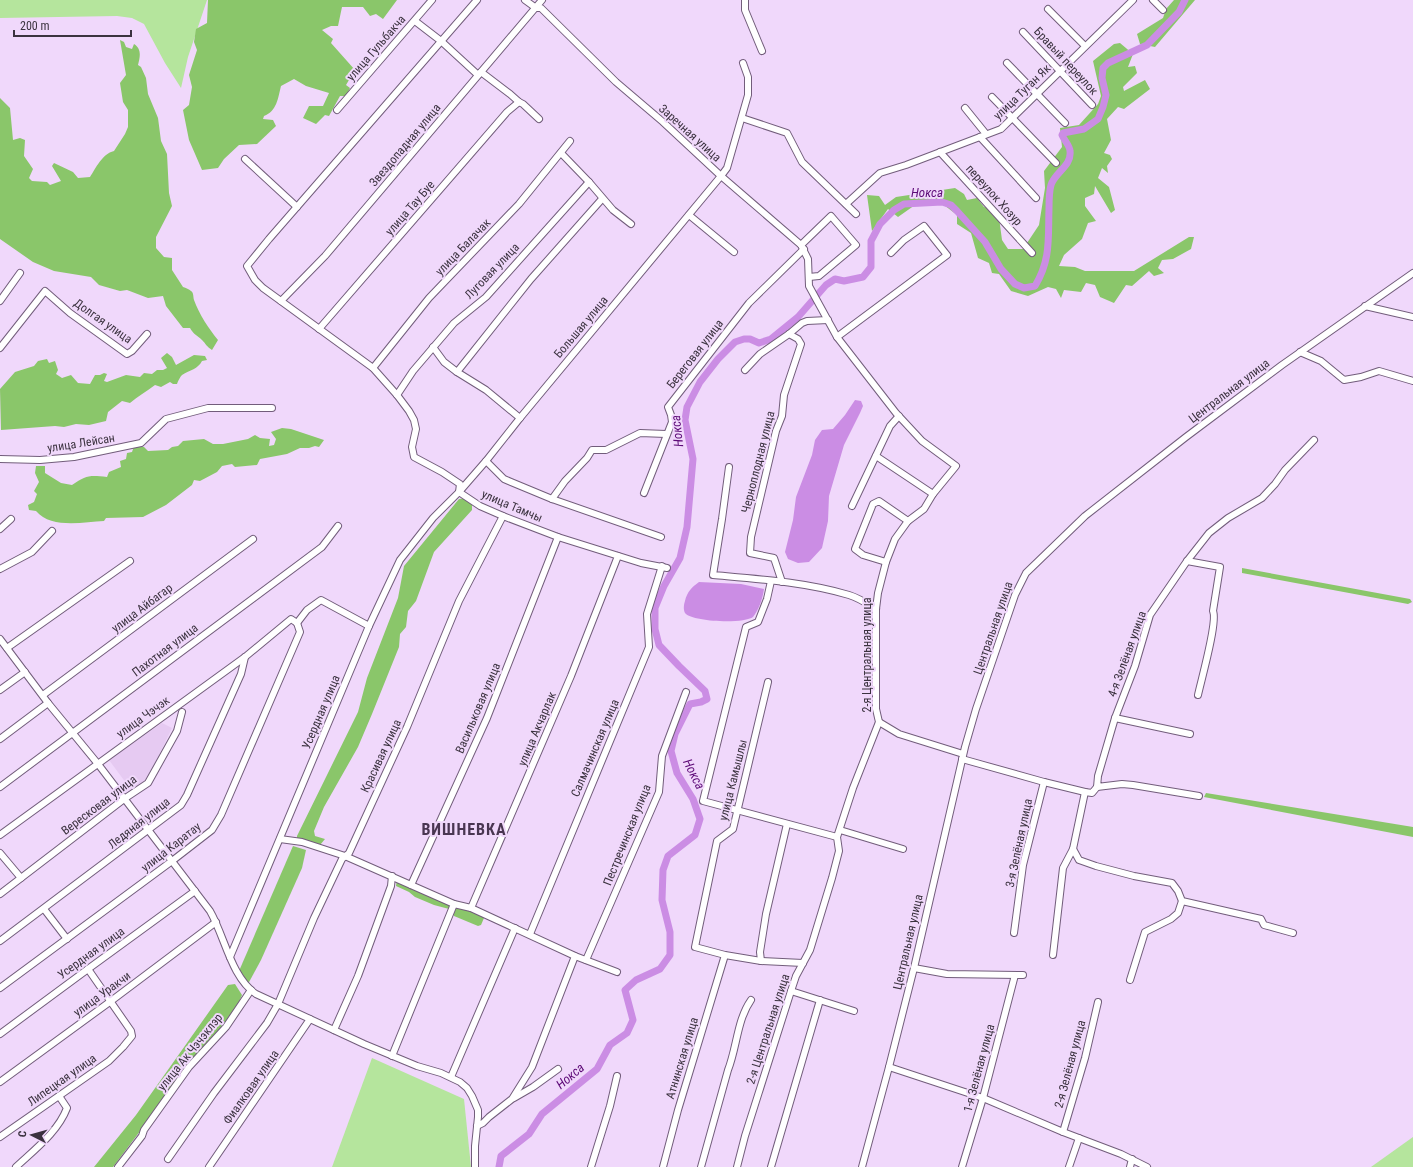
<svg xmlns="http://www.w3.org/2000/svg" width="1413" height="1167" font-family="'Roboto Condensed',sans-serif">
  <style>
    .built { fill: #e6caf2 }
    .green { fill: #b5e59d }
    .forest { fill: #8ac66a }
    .water { fill: #cb8de4 }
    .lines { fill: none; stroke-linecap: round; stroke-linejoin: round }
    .river { stroke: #cb8de4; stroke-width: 7 }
    .minor-casing { stroke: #725d7b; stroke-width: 8 }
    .minor { stroke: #fff; stroke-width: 6 }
    .labels { text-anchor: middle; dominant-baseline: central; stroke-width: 4; stroke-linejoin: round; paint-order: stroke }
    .street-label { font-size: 12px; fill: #3b323f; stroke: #f0d8fb }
    .water-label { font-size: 13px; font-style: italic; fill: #5d0a77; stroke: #f0d8fb }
    .district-label { font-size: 16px; font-weight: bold; letter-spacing: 1px; fill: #493651; stroke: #f0d8fb }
  </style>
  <rect width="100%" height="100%" fill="#f0d8fb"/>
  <path class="built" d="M 162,723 L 172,728 L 148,778 L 132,791 L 109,760 Z"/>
  <g class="green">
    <path d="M 0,0 L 207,0 L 188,57 L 181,88 L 165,63 L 144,24 L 132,18 L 117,16 L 0,18 Z"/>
    <path d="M 372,1058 L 464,1099 L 471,1167 L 332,1167 Z"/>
    <path d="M 1413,1137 L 1413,1167 L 1371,1167 Z"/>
  </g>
  <g class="forest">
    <path d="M 208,0 L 397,0 L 383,19 L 376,14 L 370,16 L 363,7 L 342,7 L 338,26 L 331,26 L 322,30 L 333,39 L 331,43 L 355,70 L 346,85 L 350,88 L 346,96 L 340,96 L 329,116 L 325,115 L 316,124 L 303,118 L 309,106 L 323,106 L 329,93 L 306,86 L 294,79 L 281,86 C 278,98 277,111 264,116 L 263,119 L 273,120 L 276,126 L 257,144 L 239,145 L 224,159 L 218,168 L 202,170 L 189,140 L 183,110 L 189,105 L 192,87 L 189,75 L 197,50 L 194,42 L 196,29 L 207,23 Z"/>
    <path d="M 1174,0 L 1195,0 L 1155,47 L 1140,44 L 1137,34 L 1163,18 L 1166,9 Z"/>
    <path d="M 120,40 L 124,42 L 126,47 L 132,49 L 134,44 C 142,49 140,57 138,65 L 141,67 L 146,78 L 148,94 L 158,118 L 161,141 L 167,154 L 169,193 L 172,206 L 156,237 L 156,248 L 164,257 L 172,258 L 172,270 L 183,287 C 186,288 189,289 191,291 C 194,293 193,297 194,300 C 199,314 209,329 218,340 L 212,350 C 207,347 206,344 202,340 C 198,336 193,334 190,328 L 183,328 L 166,306 L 163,296 L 148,298 L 127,290 L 120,291 L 99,285 L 91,277 L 54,271 L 33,262 L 0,239 L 0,98 L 10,108 L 13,140 L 20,138 L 25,140 L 24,156 L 33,169 L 29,178 L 32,181 L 47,182 L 50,185 L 61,181 L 52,166 L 54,163 L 73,172 L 78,178 L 90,177 C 96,168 102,154 114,151 L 125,134 L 128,127 L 128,110 L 123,102 L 120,83 L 126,75 Z"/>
    <path d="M 1120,43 L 1133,54 L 1128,67 L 1135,66 L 1137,73 L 1123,87 L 1124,91 L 1145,80 L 1150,89 L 1124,109 L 1118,107 L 1107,119 L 1111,140 L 1104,153 L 1110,155 L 1112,159 L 1107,166 L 1108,173 L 1102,168 L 1098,178 L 1109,187 L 1115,210 L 1111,213 L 1095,186 L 1094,194 L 1085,198 L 1085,206 L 1096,221 L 1088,223 L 1082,239 L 1064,255 L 1059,266 L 1075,267 L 1085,271 L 1134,271 L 1189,237 L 1194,237 L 1191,249 L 1173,259 L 1162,260 L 1158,268 L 1164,273 L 1154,276 L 1149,271 L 1132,286 L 1126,285 L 1114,303 L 1100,297 L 1095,285 L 1086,283 L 1081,292 L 1064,290 L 1061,298 L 1056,289 L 1048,287 L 1028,296 L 1011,291 L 999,274 L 992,273 L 989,263 L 978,258 L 971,233 L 957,224 L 957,215 L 944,205 L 915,205 L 898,217 L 888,209 L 872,231 L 867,195 L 879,196 L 885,205 L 896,197 L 955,188 L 964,194 L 967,200 L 977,198 L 984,207 L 998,210 L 1002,240 L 1008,249 L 1023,249 L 1039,225 L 1045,188 L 1044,171 L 1062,147 L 1060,128 L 1079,125 L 1098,104 L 1101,96 L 1093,61 L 1114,44 Z"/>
    <path d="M 167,353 L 172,357 L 176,365 L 194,355 L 205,356 L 207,360 L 202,361 C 198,369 190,370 182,375 C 180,377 178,381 177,384 L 173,384 L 170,382 L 161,387 L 155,385 C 146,392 138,396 130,403 L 122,401 L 108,412 L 106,421 L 89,425 L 76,424 L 64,427 L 55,426 L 1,430 L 0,389 L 15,372 L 34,366 L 38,361 L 47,359 L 49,363 L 55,361 L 58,370 L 56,374 L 62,378 L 71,375 L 78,383 L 90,384 L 95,375 L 100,375 L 104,373 L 107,374 L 104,381 L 107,382 L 126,375 L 140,377 L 144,373 L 152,374 L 157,370 L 163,370 L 167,368 L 161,358 Z"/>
    <path d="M 282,428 L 291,429 L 324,440 L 319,447 L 315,446 L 309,448 L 300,448 L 287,454 L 260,459 L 257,465 L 235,467 L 232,464 L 222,466 L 217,472 L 200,481 L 194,480 L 192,485 L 166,505 L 143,517 L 106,518 L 104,521 C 83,522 51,529 36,511 L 29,510 L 28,505 L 34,502 L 37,494 L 34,491 L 39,482 L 35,473 L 36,466 L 45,466 L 45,473 L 61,483 L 72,485 C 86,475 90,475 107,477 L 109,472 L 121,467 L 120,461 L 126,459 L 127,453 L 132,452 L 134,446 L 144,447 L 148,451 L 168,450 L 172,447 L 178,446 L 183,441 L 204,439 L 213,444 L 223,444 L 248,439 L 255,435 L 260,438 L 270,439 L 269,446 L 274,445 L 276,439 L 271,432 Z"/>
    <path d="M 466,498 L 472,502 L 472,510 L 434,552 L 416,601 L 408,611 L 406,627 L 400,634 L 399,647 L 372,714 L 358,747 L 324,807 L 314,831 L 315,836 L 325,839 L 320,845 L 297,842 L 297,836 L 358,712 L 367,678 L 398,598 L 404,566 L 459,499 Z"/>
    <path d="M 1242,568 L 1410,599 L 1412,602 L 1408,604 L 1242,573 Z"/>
    <path d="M 1206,793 L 1413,827 L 1413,837 L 1204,797 Z"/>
    <path d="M 293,846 L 306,850 L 302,868 L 261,960 L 248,984 L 239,971 Z"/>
    <path d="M 397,879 L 451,906 L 449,909 L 434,905 L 415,897 L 409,892 L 396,886 Z"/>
    <path d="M 460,905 L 482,915 L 484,918 L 481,925 L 478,926 L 454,916 L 452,912 L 455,906 Z"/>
    <path d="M 235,984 L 242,995 L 239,1002 L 211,1042 L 180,1074 L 156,1110 L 113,1167 L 94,1167 L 136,1115 L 228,985 Z"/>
  </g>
  <g class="water">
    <path d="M 855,400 L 861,401 L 863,406 L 860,413 L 844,445 L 829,496 L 828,521 L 822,548 L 809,562 L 798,563 L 788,559 L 785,552 L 793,520 L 796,497 L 812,455 L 815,440 L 822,430 L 833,429 L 845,415 Z"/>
    <path d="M 699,582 L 741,584 L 764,589 C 763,597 759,610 753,617 C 744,624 692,622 685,613 C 683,609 684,604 685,601 C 687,592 692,587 699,582 Z"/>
  </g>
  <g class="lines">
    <path class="river" d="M 499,1167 L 501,1156 L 529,1134 L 542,1114 L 597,1069 L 610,1045 L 627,1033 L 633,1020 L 625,990 L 636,980 L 660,969 L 670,955 L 670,932 L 662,900 L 663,870 L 668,856 L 695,835 L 700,819 L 693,799 L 677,773 L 671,751 L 675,734 L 690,704 L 701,702 L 707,699 L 705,691 L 679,666 L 659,645 L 655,629 L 655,608 L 664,586 L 680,558 L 687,527 L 693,459 L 685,420 L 687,407 L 700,382 L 718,359 L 735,342 L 744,339 L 750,339 L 759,343 L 771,339 L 798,317 L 826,285 L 835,279 L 844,281 L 863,277 L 871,267 L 871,241 L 880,224 L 894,210 L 904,204 L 942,202 L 951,205 L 957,211 L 985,242 L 1001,269 L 1015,284 L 1024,288 L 1035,286 C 1051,260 1048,238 1049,209 C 1049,201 1049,192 1051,185 C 1055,172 1072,166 1070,151 C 1070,146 1064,140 1062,135 L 1063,133 L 1084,129 L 1098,119 L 1103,107 L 1106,95 L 1102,78 L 1103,68 L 1108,63 L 1147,45 L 1179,12 L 1185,0"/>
    <defs>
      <g id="minor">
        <path d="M 477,0 L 269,239 L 247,266 L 255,280 L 263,288 L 373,368 L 397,395 L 409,411 L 414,420 L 416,429 L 412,447 L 414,457 L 442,472 L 460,484 L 459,492 L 480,506 L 503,516 L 558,537 L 641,563 L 667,568"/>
        <path d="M 525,0 L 536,8 L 541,8 L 616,82 L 663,122 L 721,176 L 801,245 L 808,259 L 809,286 L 837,337 L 896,413 L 922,441 L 956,466 L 933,494 L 924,509 L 908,521 L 895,539 L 886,562 L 878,593 L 876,609 L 876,709 L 879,722 L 853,788 L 837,837 L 839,851 L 832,878 L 810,950 L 796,976 L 791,991 L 745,1136 L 737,1167"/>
        <path d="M 745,0 L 745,10 L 762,51"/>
        <path d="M 1153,0 L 1163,10"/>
        <path d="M 1048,9 L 1085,46"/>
        <path d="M 415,21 L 441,41 L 478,75"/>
        <path d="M 1023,32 L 1092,105"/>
        <path d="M 1007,63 L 1065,123"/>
        <path d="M 481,72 L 510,94 L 519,102 L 523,104 L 539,119"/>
        <path d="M 992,97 L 1056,163"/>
        <path d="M 965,108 L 986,134"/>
        <path d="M 337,110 L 432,0"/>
        <path d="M 742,118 L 787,133 L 802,162 L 856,214"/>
        <path d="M 980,137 L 1036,198"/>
        <path d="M 940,152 L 1032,253"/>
        <path d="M 561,153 L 589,182 L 613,210 L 631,224"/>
        <path d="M 245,159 L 297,207"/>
        <path d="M 846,204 L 880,173 L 906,165 L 1001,129 L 1133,0"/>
        <path d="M 689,215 L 734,252"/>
        <path d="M 801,245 L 831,216 L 856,245 L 819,276 L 809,277"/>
        <path d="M 0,301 L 20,273"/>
        <path d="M 281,301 L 325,256 L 542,0"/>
        <path d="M 1365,306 L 1413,317"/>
        <path d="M 319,329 L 507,112 L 519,102"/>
        <path d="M 837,337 L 947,255 L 924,226 L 904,240 L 891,253"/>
        <path d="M 433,347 L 444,362 L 457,372 L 486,390 L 520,418"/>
        <path d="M 0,348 L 45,291 L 70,313 L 127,354 L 132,351 L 147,334"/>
        <path d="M 1300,352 L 1321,361 L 1344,380 L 1361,377 L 1379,371 L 1413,381"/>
        <path d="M 373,368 L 429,298 L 519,204 L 570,141"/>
        <path d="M 745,370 L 760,354 L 789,334 L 802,323 L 807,321 L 828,320"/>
        <path d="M 457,372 L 531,279 L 602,199"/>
        <path d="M 397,395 L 413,371 L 454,323 L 486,297 L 589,182"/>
        <path d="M 876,456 L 933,494"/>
        <path d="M 0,459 L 40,460 L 74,457 L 141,443 L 166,419 L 208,408 L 272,408"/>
        <path d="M 486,461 L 504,479 L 511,482 L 552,499 L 661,537"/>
        <path d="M 729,467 L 722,519 L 713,575 C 758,579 805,582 849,595 C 859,598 868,604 876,609"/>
        <path d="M 644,493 L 672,422 L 671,415 L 668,407 L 749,303 L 804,249"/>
        <path d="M 552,499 L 565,481 L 587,458 L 592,450 L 606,450 L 640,433 L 666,434"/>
        <path d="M 852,506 L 890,426 L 899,416"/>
        <path d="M 0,529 L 11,519"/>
        <path d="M 1187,561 L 1220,567 L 1213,611 C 1218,621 1201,681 1198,695"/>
        <path d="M 886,562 L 863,555 L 855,549 L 873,504 L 879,501 L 908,521"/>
        <path d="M 0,569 L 32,552 L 52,531"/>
        <path d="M 771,581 L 767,599 L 758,622 L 746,627 L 703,801 L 837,837"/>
        <path d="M 782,582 L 774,558 L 750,553 L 751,537 L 776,431 L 782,416 L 784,395 L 801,344 L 798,339 L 789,334"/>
        <path d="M 297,623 L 307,610 L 321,600 L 369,626"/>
        <path d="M 0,639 L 48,703 L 98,764 L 210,911 C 225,937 231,977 256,994 L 364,1044 L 417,1066 L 441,1073 L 460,1082 L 467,1088 L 472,1096 L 478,1110 L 478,1117 L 475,1146 L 475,1167"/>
        <path d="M 7,648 L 130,561"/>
        <path d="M 768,682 L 733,829 L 717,841 L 695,947 L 725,955 L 761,961 L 803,963"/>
        <path d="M 0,690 L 25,672"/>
        <path d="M 43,695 L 253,539"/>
        <path d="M 1115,718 L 1190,734"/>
        <path d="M 879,722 L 899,734 L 963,754"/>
        <path d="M 0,739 L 48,703"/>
        <path d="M 962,759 L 1044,782 L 1085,792 L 1092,793 L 1097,787"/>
        <path d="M 0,787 L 322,547 L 338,526"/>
        <path d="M 1199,796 L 1133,785 L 1122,784 L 1097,787 L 1098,776 L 1115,718 L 1135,666 L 1150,615 L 1187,561 L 1209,533 L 1228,518 L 1262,498 L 1275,484 L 1285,470 L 1314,440"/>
        <path d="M 840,830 L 903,849"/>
        <path d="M 0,835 L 245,657 L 291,619 L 297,623"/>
        <path d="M 280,839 L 302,842 L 345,856 L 454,904 L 471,908 L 575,956 L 617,972"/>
        <path d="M 1073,849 L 1079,860 L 1096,866 L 1134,876 L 1172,883 L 1178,891 L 1182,901 L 1261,919 L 1264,925 L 1293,933"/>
        <path d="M 0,853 L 21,878"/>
        <path d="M 411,885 L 487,718 L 558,537"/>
        <path d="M 0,894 L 124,799 L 148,783 L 177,731 L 182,712"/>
        <path d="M 471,908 L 571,676 L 618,556"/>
        <path d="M 44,909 L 67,939"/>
        <path d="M 1014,933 L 1023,865 L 1044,782"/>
        <path d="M 530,934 L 649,647 L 647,614 L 662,566"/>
        <path d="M 0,941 L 181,805 L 187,795 L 241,674 L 245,657"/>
        <path d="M 1053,955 L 1063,868 L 1073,849 L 1085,792"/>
        <path d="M 230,957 L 369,626 L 400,560 L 433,518 L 459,492 L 486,461 L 520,418 L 721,176 L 727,168 L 748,95 L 748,77 L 743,63"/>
        <path d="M 586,960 L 659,792 L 662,756 L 686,692"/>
        <path d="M 761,961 L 760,952 L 766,914 L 787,824"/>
        <path d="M 914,968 L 947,974 L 1023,975"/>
        <path d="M 1130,980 L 1145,932 L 1171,919 L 1178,913 L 1182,901"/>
        <path d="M 0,988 L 172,861 L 212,830 L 221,815 L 300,632 L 297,623"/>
        <path d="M 791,991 L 854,1011"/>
        <path d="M 334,1030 L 358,976 L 391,886 L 392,876"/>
        <path d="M 0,1034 L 88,969 L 195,891"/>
        <path d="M 392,1056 L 454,904"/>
        <path d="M 889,1067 L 983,1098 L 1063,1132 L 1121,1154 L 1147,1167"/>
        <path d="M 451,1077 L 515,928"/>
        <path d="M 0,1082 L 111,1001 L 216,922"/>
        <path d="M 514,1098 L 533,1087 L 558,1069"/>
        <path d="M 477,1126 L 483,1123 L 489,1117 L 512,1099 L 532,1067 L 575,956"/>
        <path d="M 1063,1132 L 1085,1058 L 1098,1002"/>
        <path d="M 0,1137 L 109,1061 L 123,1047 L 132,1036 L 131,1031 L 88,969"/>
        <path d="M 168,1159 L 214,1093 L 267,1023 L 278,1004 L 314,918 L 342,859 L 349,853 L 407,727 L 459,601 L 503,516"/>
        <path d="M 16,1167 C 34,1150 58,1132 67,1108 L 59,1096"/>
        <path d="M 118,1167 L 142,1136 L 144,1130 L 189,1067 L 226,1027 L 251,990"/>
        <path d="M 209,1167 L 310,1019"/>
        <path d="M 591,1167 L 610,1106 L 617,1076"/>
        <path d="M 663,1167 L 678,1110 L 725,955"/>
        <path d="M 701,1167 L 728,1070 C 737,1047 737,1020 751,1000"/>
        <path d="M 771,1167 L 820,1000"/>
        <path d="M 862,1167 L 889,1067 L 914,968 L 965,747 L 976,709 L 1015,595 L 1026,573 L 1085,516 L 1186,437 L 1282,365 L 1413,273"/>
        <path d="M 962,1167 L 983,1098 L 1015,975"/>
        <path d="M 1069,1167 L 1079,1138"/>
        <path d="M 1130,1167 L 1132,1159"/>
      </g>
    </defs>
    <use href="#minor" class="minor-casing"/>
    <use href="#minor" class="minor"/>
  </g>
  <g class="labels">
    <g class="street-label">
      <text transform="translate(376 48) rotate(-49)">улица Гульбакча</text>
      <text transform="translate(1066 61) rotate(47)">Бравый переулок</text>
      <text transform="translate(1022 92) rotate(-44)">улица Туган Як</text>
      <text transform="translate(690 133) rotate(42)">Заречная улица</text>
      <text transform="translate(405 145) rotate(-50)">Звездопадная улица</text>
      <text transform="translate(994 195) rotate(48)">переулок Хозур</text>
      <text transform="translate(410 208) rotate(-49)">улица Тау Буе</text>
      <text transform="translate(463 247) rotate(-46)">улица Балачак</text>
      <text transform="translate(492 271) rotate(-46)">Луговая улица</text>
      <text transform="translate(103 321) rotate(35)">Долгая улица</text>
      <text transform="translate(581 327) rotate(-50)">Большая улица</text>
      <text transform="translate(695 354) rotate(-52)">Береговая улица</text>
      <text transform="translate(1229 391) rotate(-37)">Центральная улица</text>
      <text transform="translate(81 443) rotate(-9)">улица Лейсан</text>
      <text transform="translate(758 462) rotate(-76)">Черноплодная улица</text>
      <text transform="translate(512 506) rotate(23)">улица Тамчы</text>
      <text transform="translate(142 608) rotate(-37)">улица Айбагар</text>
      <text transform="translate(993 628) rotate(-71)">Центральная улица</text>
      <text transform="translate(165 650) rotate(-37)">Пахотная улица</text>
      <text transform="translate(1127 654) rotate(-70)">4-я Зелёная улица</text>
      <text transform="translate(867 655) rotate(-90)">2-я Центральная улица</text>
      <text transform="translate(478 708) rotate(-67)">Васильковая улица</text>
      <text transform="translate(321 712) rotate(-67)">Усердная улица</text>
      <text transform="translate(143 717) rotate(-36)">улица Чэчэк</text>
      <text transform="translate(537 729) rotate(-67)">улица Акчарлак</text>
      <text transform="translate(595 748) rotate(-67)">Салмачинская улица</text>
      <text transform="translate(381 756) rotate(-65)">Красивая улица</text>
      <text transform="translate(733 780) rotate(-76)">улица Камышлы</text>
      <text transform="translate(99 805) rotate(-37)">Вересковая улица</text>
      <text transform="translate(139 823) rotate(-38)">Ледяная улица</text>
      <text transform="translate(627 835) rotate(-68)">Пестречинская улица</text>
      <text transform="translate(1019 843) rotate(-78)">3-я Зелёная улица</text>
      <text transform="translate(171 847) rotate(-38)">улица Каратау</text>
      <text transform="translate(908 942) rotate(-77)">Центральная улица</text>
      <text transform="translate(91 953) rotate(-36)">Усердная улица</text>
      <text transform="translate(102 994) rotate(-36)">улица Уракчи</text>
      <text transform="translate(768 1029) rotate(-72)">2-я Центральная улица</text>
      <text transform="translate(190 1052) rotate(-51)">улица Ак Чэчэклэр</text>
      <text transform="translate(682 1058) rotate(-73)">Атнинская улица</text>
      <text transform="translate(1070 1064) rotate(-75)">2-я Зелёная улица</text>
      <text transform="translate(979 1068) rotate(-75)">1-я Зелёная улица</text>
      <text transform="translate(62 1080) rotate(-35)">Липецкая улица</text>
      <text transform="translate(251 1087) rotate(-55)">Фиалковая улица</text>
    </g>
    <g class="water-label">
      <text x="927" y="192">Нокса</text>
      <text transform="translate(677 431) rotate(-96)">Нокса</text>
      <text transform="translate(694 774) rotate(63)">Нокса</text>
      <text transform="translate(570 1076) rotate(-40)">Нокса</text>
    </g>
    <g class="district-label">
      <text x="464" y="829">ВИШНЕВКА</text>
    </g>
  </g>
  <g transform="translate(32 1135) rotate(276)" stroke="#f0d8fb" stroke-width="3" paint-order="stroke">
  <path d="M0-3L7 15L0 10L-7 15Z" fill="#3b323f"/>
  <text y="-6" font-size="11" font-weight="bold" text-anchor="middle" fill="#3b323f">С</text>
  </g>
  <path d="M14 30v6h117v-6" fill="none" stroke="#3b323f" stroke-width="2"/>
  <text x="20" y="30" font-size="12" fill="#3b323f" stroke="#f0d8fb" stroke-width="3" paint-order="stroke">200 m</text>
</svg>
